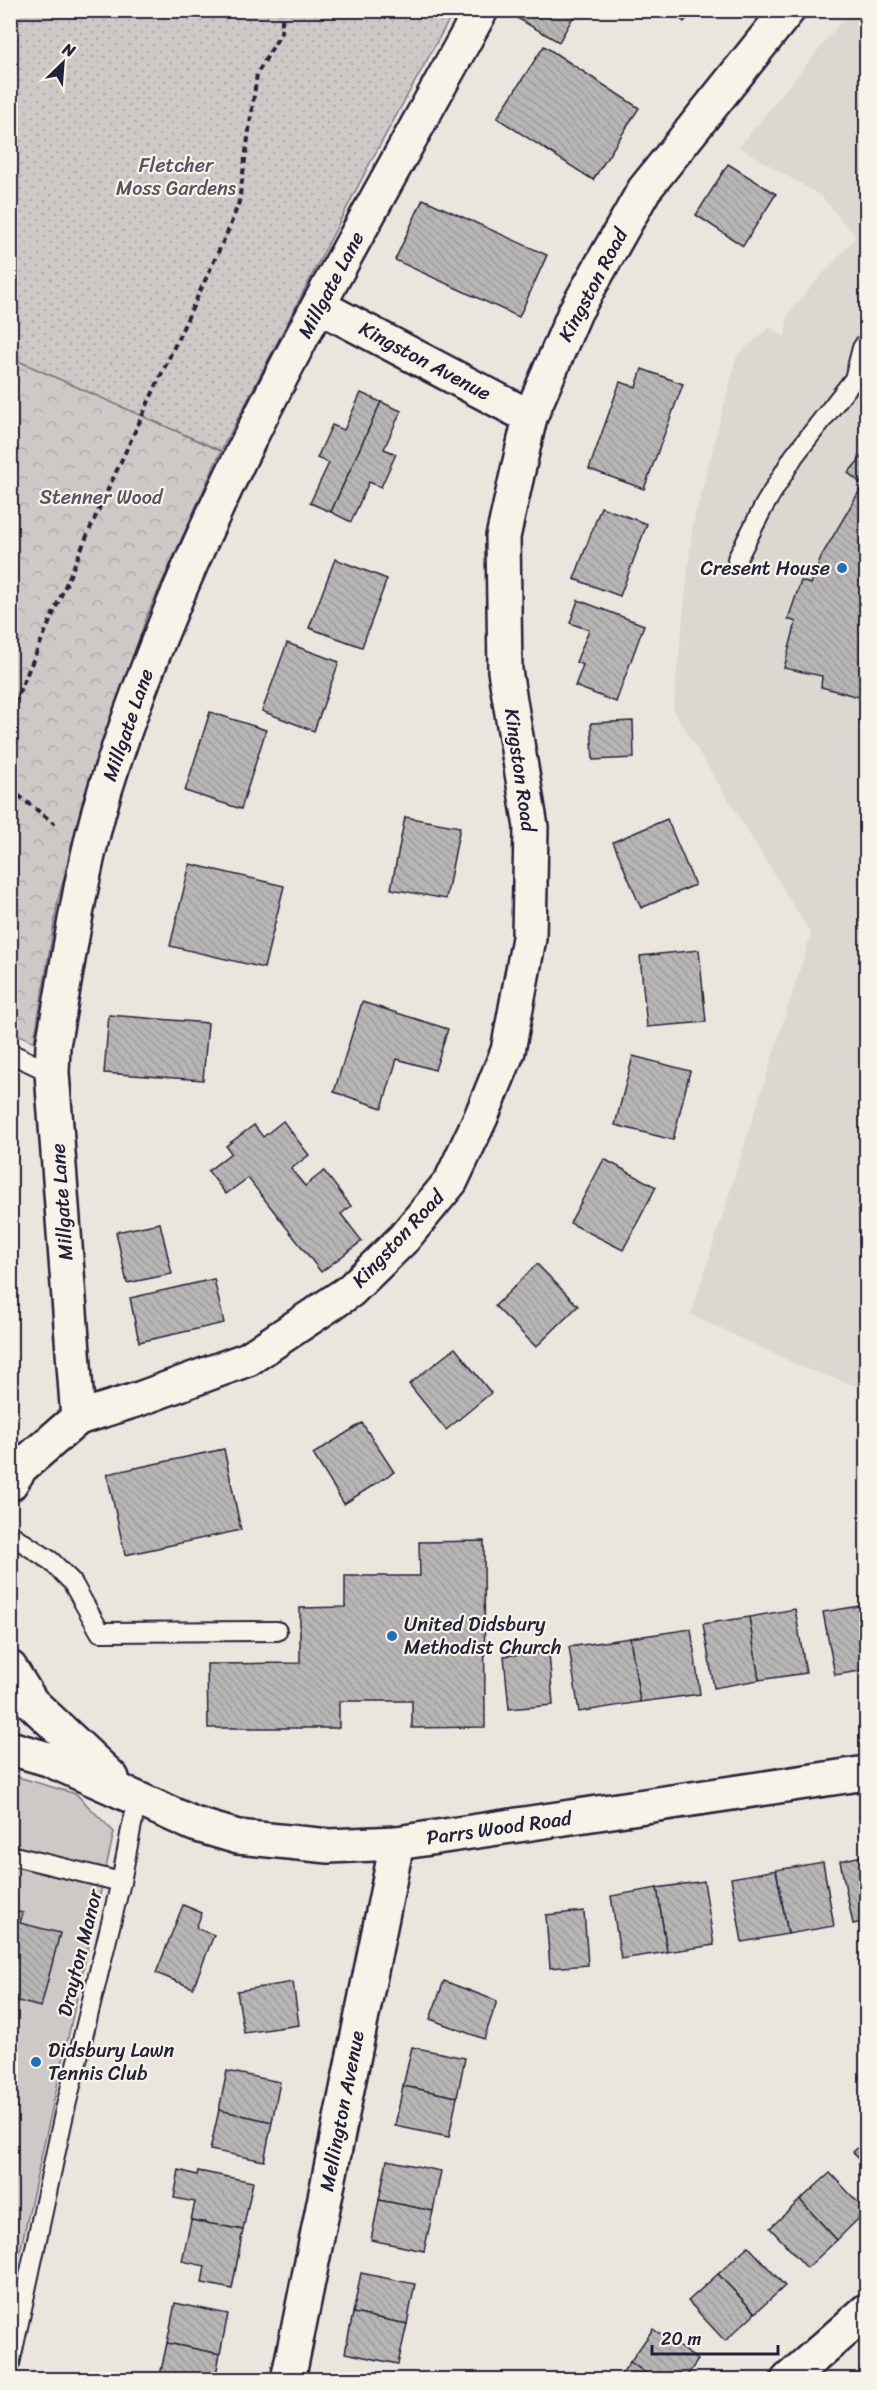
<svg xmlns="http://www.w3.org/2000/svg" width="877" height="2390" font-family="Sriracha,sans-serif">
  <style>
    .built { fill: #dbd8d2 }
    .green { fill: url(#green-dots); stroke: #787680; stroke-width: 1.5 }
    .forest { fill: url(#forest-crowns); stroke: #787680; stroke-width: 1.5 }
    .pitch { fill: #cdc9c6; stroke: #787680; stroke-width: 1.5 }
    .building { fill: url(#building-back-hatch); stroke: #22223b; stroke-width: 1.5 }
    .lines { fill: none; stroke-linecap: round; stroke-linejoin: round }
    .lane-casing { stroke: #22223b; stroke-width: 22 }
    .street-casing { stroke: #22223b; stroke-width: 38 }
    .path { stroke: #22223b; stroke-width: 4; stroke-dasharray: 6 4.5; stroke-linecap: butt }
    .lane { stroke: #f7f3e8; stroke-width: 18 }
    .street { stroke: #f7f3e8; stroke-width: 33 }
    .poi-dot { fill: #1f6fb2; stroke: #f7f3e8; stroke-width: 2 }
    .labels { text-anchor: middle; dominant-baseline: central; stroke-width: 4.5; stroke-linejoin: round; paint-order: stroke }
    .park-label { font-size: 20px; fill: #555465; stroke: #f7f3e8 }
    .street-label { font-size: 20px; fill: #22223b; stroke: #f7f3e8 }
    .poi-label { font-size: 20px; fill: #22223b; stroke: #f7f3e8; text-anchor: start }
  </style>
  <defs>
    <pattern id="green-dots" width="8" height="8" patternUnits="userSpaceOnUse" patternTransform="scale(1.5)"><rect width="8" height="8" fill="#cdc9c6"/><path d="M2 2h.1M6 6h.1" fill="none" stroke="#b0acab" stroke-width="1.8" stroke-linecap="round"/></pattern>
    <pattern id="forest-crowns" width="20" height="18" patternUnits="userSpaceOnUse" patternTransform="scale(1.5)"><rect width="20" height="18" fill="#cdc9c6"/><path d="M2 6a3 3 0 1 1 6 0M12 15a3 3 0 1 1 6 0" fill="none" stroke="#b0acab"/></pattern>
    <pattern id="building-back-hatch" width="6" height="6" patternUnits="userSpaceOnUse" patternTransform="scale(1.5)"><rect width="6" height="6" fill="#b8b6b5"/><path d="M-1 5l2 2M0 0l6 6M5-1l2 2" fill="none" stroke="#9e9c9d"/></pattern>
  </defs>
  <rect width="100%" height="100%" fill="#eae6de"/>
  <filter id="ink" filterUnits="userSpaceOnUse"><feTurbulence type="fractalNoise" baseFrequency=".0167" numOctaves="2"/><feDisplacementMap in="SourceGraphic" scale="12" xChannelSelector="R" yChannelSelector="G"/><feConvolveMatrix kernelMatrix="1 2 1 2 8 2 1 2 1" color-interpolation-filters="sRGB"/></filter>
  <g filter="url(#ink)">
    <path class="built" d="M 850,11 L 866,11 L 866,1389 L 806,1369 L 691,1315 L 811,934 L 673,710 L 693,524 L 737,355 L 770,327 L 785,337 L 788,313 L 856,237 L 821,196 L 739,147 Z"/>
    <path class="green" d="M 11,11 L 454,11 L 370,163 L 221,451 L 16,360 L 11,415 Z"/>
    <path class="forest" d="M 16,360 L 221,451 L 149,611 L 95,762 L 58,900 L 34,1042 L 11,1031 L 10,415 Z"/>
    <path class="pitch" d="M 11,1775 L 76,1794 L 114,1832 L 11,2292 Z"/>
    <g class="building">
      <path d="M 509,10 L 577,10 L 559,42 L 508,13 Z"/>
      <path d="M 669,10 L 694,10 L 684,22 Z"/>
      <path d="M 544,46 L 639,108 L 593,180 L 497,118 Z"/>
      <path d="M 728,164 L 776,194 L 743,246 L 696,215 Z"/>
      <path d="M 423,199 L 547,255 L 519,317 L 395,260 Z"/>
      <path d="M 642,369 L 683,384 L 644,489 L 589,469 L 620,382 L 636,387 Z"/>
      <path d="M 361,393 L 381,402 L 331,512 L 310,503 L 329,463 L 317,458 L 332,425 L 344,430 Z"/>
      <path d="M 381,402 L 401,411 L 384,449 L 396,454 L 381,487 L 369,482 L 351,522 L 331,512 Z"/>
      <path d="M 866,452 L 866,687 L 861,686 L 859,697 L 821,687 L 822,676 L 784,668 L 796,622 L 788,619 L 801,581 L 811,584 L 822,555 L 863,485 L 848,473 Z"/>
      <path d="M 601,507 L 647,524 L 620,596 L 574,579 Z"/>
      <path d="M 335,559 L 387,579 L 362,647 L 309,628 Z"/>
      <path d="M 578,600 L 644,625 L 616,702 L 575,686 L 583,665 L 576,662 L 589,630 L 570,623 Z"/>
      <path d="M 287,643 L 339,662 L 314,731 L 262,711 Z"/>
      <path d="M 210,712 L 266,730 L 241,809 L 185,791 Z"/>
      <path d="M 633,721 L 634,758 L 593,760 L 591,723 Z"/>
      <path d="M 405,817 L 460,827 L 446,899 L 391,889 Z"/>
      <path d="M 667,819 L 695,885 L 641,908 L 613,842 Z"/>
      <path d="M 190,864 L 284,886 L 264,968 L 170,946 Z"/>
      <path d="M 699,950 L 706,1022 L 647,1027 L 640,956 Z"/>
      <path d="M 362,1002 L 448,1029 L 435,1070 L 397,1059 L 382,1108 L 334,1092 Z"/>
      <path d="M 109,1015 L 208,1023 L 203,1080 L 104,1073 Z"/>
      <path d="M 633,1056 L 690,1071 L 673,1140 L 615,1125 Z"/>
      <path d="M 283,1121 L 309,1155 L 291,1169 L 305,1186 L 324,1171 L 351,1206 L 341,1214 L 362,1241 L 321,1272 L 248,1178 L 226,1194 L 208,1171 L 231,1153 L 226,1146 L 254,1125 L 263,1137 Z"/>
      <path d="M 604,1159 L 656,1187 L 623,1250 L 570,1223 Z"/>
      <path d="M 160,1223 L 172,1274 L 127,1283 L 116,1232 Z"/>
      <path d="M 537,1264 L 578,1306 L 536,1347 L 495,1306 Z"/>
      <path d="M 214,1279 L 224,1323 L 139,1342 L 130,1298 Z"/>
      <path d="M 455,1348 L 491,1393 L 446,1430 L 409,1384 Z"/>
      <path d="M 362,1423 L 394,1472 L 344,1504 L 313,1454 Z"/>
      <path d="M 224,1449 L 241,1530 L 125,1555 L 107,1474 Z"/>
      <path d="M 484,1541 L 485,1727 L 412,1728 L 412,1701 L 339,1701 L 339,1728 L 208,1728 L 207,1664 L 300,1663 L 300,1608 L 345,1607 L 345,1576 L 420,1576 L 419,1542 Z"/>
      <path d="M 866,1605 L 866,1670 L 835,1675 L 823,1612 Z"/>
      <path d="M 795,1609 L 806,1673 L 759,1680 L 749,1617 Z"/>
      <path d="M 749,1617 L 759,1680 L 714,1688 L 703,1624 Z"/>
      <path d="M 691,1629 L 700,1694 L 640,1702 L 630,1638 Z"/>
      <path d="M 630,1638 L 640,1702 L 579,1712 L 569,1647 Z"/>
      <path d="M 549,1652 L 553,1705 L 509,1709 L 504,1656 Z"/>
      <path d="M 866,1855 L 866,1921 L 853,1924 L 840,1861 Z"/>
      <path d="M 823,1862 L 834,1926 L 788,1934 L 776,1870 Z"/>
      <path d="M 776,1870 L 788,1934 L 742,1942 L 731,1878 Z"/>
      <path d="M 704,1881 L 714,1945 L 667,1952 L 657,1888 Z"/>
      <path d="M 657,1888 L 667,1952 L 621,1959 L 611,1896 Z"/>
      <path d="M 183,1905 L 202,1913 L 196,1928 L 214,1935 L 193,1988 L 156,1973 Z"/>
      <path d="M 10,1910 L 23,1913 L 20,1923 L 60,1933 L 41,2007 L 10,1999 Z"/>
      <path d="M 584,1911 L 588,1965 L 550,1968 L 546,1915 Z"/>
      <path d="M 444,1981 L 497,2001 L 484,2039 L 430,2019 Z"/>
      <path d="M 293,1982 L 299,2025 L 244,2033 L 237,1991 Z"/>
      <path d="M 412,2047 L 465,2058 L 457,2097 L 403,2086 Z"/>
      <path d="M 227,2071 L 280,2082 L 272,2122 L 219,2110 Z"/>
      <path d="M 403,2086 L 457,2097 L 449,2137 L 395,2126 Z"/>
      <path d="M 219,2110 L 272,2122 L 264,2161 L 210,2150 Z"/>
      <path d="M 866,2140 L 866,2168 L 853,2152 Z"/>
      <path d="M 387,2160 L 441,2171 L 433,2211 L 379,2200 Z"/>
      <path d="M 179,2170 L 197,2175 L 198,2171 L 253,2182 L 243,2230 L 191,2220 L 195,2202 L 174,2198 Z"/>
      <path d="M 830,2173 L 866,2211 L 837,2240 L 800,2200 Z"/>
      <path d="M 379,2200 L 433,2211 L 424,2251 L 371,2240 Z"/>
      <path d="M 800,2200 L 837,2240 L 807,2268 L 770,2228 Z"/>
      <path d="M 191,2220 L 243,2230 L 232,2289 L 202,2283 L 205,2266 L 182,2261 Z"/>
      <path d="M 748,2246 L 785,2286 L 755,2313 L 718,2274 Z"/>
      <path d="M 361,2273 L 415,2284 L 407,2324 L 353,2313 Z"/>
      <path d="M 718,2274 L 755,2313 L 725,2341 L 688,2301 Z"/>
      <path d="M 175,2303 L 228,2314 L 220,2354 L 167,2343 Z"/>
      <path d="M 353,2313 L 407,2324 L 398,2364 L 345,2353 Z"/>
      <path d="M 653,2329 L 698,2360 L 684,2380 L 655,2380 L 630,2362 Z"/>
      <path d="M 167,2343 L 220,2354 L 215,2380 L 159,2380 Z"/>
      <path d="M 630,2362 L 655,2380 L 617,2380 Z"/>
      <path d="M 865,2365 L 866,2380 L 851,2380 Z"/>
    </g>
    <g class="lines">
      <defs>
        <g id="lane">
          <path d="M 737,559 L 764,506 L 794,456 L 854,379 L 862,348 L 866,342"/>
          <path d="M 10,1053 L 52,1073"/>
          <path d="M 10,1534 L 51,1561 L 72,1582 L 100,1632 L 277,1631"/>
          <path d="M 10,1855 L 121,1882"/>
          <path d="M 10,2364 L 64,2114 L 121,1882 L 137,1798"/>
        </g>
        <g id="street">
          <path d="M 319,306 L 530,417"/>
          <path d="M 78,1418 L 139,1399 L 248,1359 L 350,1291 L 404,1238 L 451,1181 L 481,1117 L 508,1051 L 529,938 L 531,827 L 505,671 L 503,537 L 530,417 L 575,312 L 644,190 L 788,10"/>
          <path d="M 10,1484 L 21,1467 L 78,1418 L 52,1073 L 53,1045 C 69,960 80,872 105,790 C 191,514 343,263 481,10"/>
          <path d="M 10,1668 L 31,1702 L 112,1778"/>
          <path d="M 10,1748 L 48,1759 L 194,1824 L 238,1837 L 329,1846 L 397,1843 L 866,1773"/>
          <path d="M 288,2380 L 397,1843"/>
          <path d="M 788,2380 L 866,2311"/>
        </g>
      </defs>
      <use href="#lane" class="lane-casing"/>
      <use href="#street" class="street-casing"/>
      <g class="path">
        <path d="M 10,713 L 97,513 L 228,231 L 239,202 L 257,74 L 281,33 L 283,10"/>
        <path d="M 10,789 L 55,824"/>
      </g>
      <use href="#lane" class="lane"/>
      <use href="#street" class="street"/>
    </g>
  </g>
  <g class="poi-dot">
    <circle cx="842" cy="568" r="6"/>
    <circle cx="392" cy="1636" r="6"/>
    <circle cx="36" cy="2062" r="6"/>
  </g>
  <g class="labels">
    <g class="park-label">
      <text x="176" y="165">Fletcher<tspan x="176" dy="23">Moss Gardens</tspan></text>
      <text x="101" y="497">Stenner Wood</text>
    </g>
    <g class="street-label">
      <text transform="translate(331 285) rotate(-62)">Millgate Lane</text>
      <text transform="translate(593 285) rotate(-62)">Kingston Road</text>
      <text transform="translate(425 361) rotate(28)">Kingston Avenue</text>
      <text transform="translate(128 725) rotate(-71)">Millgate Lane</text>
      <text transform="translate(520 770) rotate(82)">Kingston Road</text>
      <text transform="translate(62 1202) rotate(-94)">Millgate Lane</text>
      <text transform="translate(398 1239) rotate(-47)">Kingston Road</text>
      <text transform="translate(499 1828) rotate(-8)">Parrs Wood Road</text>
      <text transform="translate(80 1953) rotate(-76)">Drayton Manor</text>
      <text transform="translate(342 2111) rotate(-79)">Mellington Avenue</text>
    </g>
    <g class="poi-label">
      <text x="830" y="568" text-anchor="end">Cresent House</text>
      <text x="404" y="1624">United Didsbury<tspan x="404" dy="23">Methodist Church</tspan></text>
      <text x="48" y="2050">Didsbury Lawn<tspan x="48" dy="23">Tennis Club</tspan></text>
    </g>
  </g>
  <rect width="877" height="2390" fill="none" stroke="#f7f3e8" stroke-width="36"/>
  <rect x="18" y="18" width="841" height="2354" fill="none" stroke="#22223b" stroke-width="2" filter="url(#ink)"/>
  <g transform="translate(63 63) rotate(25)" stroke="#f7f3e8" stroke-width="4.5" paint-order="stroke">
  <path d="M0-4.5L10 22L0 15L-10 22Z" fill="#22223b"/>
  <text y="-9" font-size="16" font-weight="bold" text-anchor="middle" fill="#22223b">N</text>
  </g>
  <path d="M652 2345v9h126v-9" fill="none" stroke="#22223b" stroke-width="3"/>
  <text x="661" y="2345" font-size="18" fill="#22223b" stroke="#f7f3e8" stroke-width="4.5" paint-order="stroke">20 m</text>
</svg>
